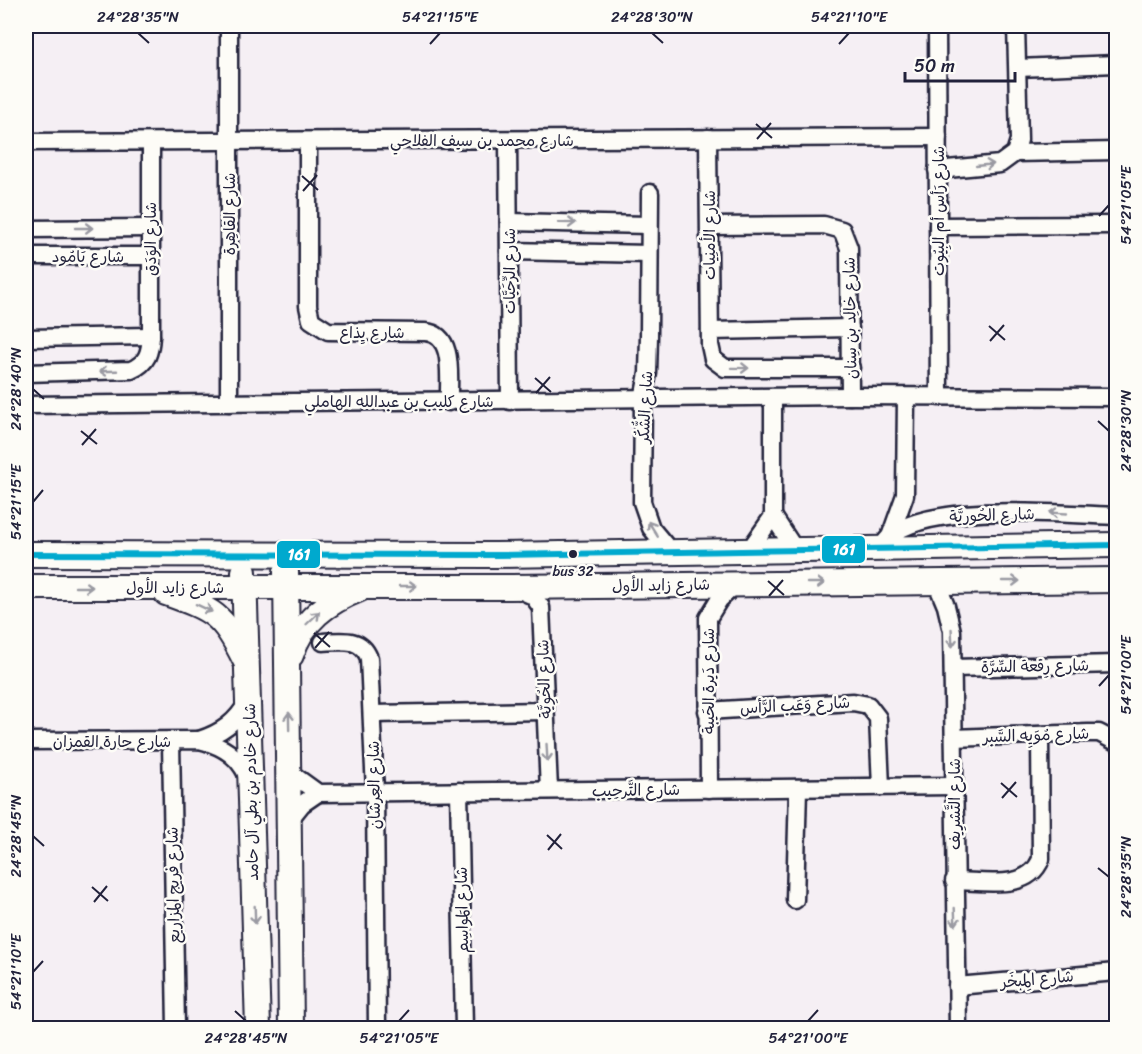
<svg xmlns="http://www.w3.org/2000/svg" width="1142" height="1054" font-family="Sriracha,'Playpen Sans Arabic',sans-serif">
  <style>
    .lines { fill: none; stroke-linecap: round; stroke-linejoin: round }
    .street-casing { stroke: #22223b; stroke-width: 21 }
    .secondary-casing { stroke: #22223b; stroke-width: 28 }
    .street { stroke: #fdfcf7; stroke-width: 16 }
    .secondary { stroke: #fdfcf7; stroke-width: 24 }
    .bus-1-casing { stroke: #fdfcf7; stroke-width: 10 }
    .bus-1 { stroke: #00a9ce; stroke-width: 6 }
    .oneway { stroke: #9a9aa2 }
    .ticks { fill: none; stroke: #22223b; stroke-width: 2 }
    .bus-dot { fill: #22223b; stroke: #fdfcf7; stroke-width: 2 }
    .labels { text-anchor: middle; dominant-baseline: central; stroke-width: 5; stroke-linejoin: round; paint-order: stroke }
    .bus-label { font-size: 14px; fill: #22223b; stroke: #fdfcf7 }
    .street-label { font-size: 16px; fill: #22223b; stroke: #fdfcf7 }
    .line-badge { stroke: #fdfcf7; stroke-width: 2 }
    .badge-label { font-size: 16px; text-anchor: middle; font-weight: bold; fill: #fff }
    .neatline { fill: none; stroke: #22223b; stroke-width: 2 }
    .ticks-label { font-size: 15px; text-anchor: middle; fill: #22223b }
  </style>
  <rect width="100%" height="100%" fill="#f5eff4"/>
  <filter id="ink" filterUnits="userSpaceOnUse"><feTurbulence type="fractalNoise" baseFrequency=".0167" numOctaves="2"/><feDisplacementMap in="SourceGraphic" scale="12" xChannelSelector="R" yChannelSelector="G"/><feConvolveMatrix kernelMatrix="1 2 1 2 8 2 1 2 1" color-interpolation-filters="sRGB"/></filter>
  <g filter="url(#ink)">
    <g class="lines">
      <defs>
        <g id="street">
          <path d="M 229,26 L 229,403"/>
          <path d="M 937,26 L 939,397"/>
          <path d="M 1018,68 L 1116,64"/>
          <path d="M 708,138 L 710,345 L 713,359 L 725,368 L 851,368"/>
          <path d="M 508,140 L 510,401"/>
          <path d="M 308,141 L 308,306 L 311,320 L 328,331 L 425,332 C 456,334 448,380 449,402"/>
          <path d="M 26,142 L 938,137"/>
          <path d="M 1015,153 L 1116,151"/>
          <path d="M 937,170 L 1000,164 L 1015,153 L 1019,140 L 1016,26"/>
          <path d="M 650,193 L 649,336 L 648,373 L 643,400 L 642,502 L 651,528 L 671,552"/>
          <path d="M 509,222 L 649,225"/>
          <path d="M 710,226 L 824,225 L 842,230 L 849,248 L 850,396"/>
          <path d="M 938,226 L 1116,225"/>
          <path d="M 26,229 L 150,228"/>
          <path d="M 509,251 L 649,254"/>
          <path d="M 26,256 L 150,256"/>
          <path d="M 710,331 L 850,328"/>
          <path d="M 26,338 L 151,336"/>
          <path d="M 26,373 L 131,370 C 148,363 150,352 151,336 L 151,143"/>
          <path d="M 26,405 L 850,396 L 1116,397"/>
          <path d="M 773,516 L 796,551"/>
          <path d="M 891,534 L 905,495 L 906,397"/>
          <path d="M 879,550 C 884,544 888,537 894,533 C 938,502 1062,514 1116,516"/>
          <path d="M 748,552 L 773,516 L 773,399"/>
          <path d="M 936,582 L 946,606 L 952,631 L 958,1028"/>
          <path d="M 517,589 L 533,596 L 541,607 L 549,790"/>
          <path d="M 323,642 C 342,641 361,637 369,658 L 375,792 L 377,1028"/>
          <path d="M 953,668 L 1116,664"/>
          <path d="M 707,711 L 853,702 L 868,705 L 878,718 L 881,787"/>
          <path d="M 372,714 L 545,711"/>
          <path d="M 954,738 L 1088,733 L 1099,733 L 1116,742"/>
          <path d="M 199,740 C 221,733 237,722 248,701"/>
          <path d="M 26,741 L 199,740 C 221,745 240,756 248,778"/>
          <path d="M 171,741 L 176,1028"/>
          <path d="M 289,772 L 318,793 L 954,786"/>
          <path d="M 709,789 L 708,618 L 719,600 L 736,584"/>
          <path d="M 459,791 L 464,1028"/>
          <path d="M 290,819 L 302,804 L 318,793"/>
          <path d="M 954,881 C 983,881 1028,892 1041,859 L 1040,736"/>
          <path d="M 795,900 L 798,788"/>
          <path d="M 957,986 L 1116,972"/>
        </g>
        <g id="secondary">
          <path d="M 26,554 L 495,555 L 1116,545"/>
          <path d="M 244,572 L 258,1028"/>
          <path d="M 286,572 L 291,1028"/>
          <path d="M 26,587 L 511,587 L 1116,580"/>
          <path d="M 166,593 C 213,610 222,613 245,660"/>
          <path d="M 291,655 C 302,620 327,602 360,589"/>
        </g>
      </defs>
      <use href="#street" class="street-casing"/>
      <use href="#secondary" class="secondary-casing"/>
      <use href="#street" class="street"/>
      <use href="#secondary" class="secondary"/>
      <defs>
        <path id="bus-1" d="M 26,554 L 495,555 L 1116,545"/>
      </defs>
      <use href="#bus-1" class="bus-1-casing"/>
      <use href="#bus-1" class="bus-1"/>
    </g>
    <defs><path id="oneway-shaft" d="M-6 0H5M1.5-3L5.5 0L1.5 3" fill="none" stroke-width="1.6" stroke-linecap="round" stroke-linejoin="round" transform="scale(1.5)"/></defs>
    <g class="oneway">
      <use href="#oneway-shaft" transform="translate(985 165) rotate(-6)"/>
      <use href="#oneway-shaft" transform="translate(567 223) rotate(1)"/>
      <use href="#oneway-shaft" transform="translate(84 228)"/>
      <use href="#oneway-shaft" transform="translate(740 368) rotate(1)"/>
      <use href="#oneway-shaft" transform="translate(108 371) rotate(178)"/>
      <use href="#oneway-shaft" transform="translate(1058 513) rotate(-177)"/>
      <use href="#oneway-shaft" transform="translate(653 529) rotate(-122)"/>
      <use href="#oneway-shaft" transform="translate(1011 581)"/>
      <use href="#oneway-shaft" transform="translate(816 583)"/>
      <use href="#oneway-shaft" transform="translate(408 586)"/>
      <use href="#oneway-shaft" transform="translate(84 587)"/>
      <use href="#oneway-shaft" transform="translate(204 608) rotate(25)"/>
      <use href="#oneway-shaft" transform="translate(313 618) rotate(-44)"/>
      <use href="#oneway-shaft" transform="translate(952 638) rotate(87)"/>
      <use href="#oneway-shaft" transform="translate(289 721) rotate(-91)"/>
      <use href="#oneway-shaft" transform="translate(547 753) rotate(87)"/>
      <use href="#oneway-shaft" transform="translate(255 915) rotate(88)"/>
      <use href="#oneway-shaft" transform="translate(955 917) rotate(88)"/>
    </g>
  </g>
  <path class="ticks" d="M 138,33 L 149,43M 652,33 L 663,43M 430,44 L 440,33M 839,44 L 849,33M 756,124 L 772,138M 757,139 L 771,123M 302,176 L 318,190M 303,191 L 317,175M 1099,216 L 1109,205M 989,326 L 1005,340M 990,341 L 1004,325M 535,378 L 551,392M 33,389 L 44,399M 536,393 L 550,377M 1098,421 L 1109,431M 81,431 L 97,444M 82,445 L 96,429M 33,502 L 43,490M 768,581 L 784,595M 769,596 L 783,580M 314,633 L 330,647M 315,648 L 329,632M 1099,686 L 1109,675M 1001,783 L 1017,797M 1002,798 L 1016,782M 547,835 L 562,849M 33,836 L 44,846M 548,850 L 561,834M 1098,868 L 1109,877M 92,887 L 108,901M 94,902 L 107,886M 33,972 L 43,961M 235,1011 L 246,1021M 399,1021 L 409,1010M 808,1021 L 818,1010"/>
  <circle class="bus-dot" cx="573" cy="554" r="5"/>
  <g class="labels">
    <g class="bus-label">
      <text x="573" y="571">bus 32</text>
    </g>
    <g class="street-label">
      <text x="482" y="140">شارع محمد بن سيف الفلاحي</text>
      <text transform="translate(938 211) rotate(-90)">شارع رَأس أم البِيُوت</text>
      <text transform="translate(229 214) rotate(-90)">شارع القاهِرة</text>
      <text transform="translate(709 235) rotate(-90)">شارع الأمنِيات</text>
      <text transform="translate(150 239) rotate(-90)">شارع الوَدَق</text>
      <text x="88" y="256">شارع يَامُود</text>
      <text transform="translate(509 271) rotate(-90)">شارع الرِّحَيَّات</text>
      <text transform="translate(850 318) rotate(-91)">شارع خالِد بن سِنان</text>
      <text x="372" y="332">شارع يِذاع</text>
      <text x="399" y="401">شارع كليب بن عبدالله الهاملي</text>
      <text transform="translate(645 407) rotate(-87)">شارع الشُّكُر</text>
      <text transform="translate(992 515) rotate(-2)">شارع الحُوريَّة</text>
      <text transform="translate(661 585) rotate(-1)">شارع زايد الأول</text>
      <text x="175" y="587">شارع زايد الأول</text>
      <text transform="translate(1035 666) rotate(-1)">شارع رِقعة السِّرَّة</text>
      <text transform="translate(544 679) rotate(-92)">شارع الحُوِيَّة</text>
      <text transform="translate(708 681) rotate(-90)">شارع دَيرة الحَيبة</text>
      <text transform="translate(795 705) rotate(-3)">شارع وَعَب الرَّأس</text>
      <text transform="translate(1036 735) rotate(-2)">شارع مُوَيِه السَّبر</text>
      <text x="112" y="741">شارع حارة القمزان</text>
      <text transform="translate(374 785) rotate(-91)">شارع العِرشان</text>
      <text transform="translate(636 790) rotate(-1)">شارع التَّرحِيب</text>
      <text transform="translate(251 792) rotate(-91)">شارع خادم بن بطي آل حامد</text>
      <text transform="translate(954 804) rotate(-90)">شارع التَّشرِيف</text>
      <text transform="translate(173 885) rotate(-91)">شارع فريج المزاريع</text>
      <text transform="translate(462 910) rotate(-91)">شارع المَواسِم</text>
      <text transform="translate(1037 979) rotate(-5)">شارع المِبخَر</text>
    </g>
  </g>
  <g class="line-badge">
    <rect x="821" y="535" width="45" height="29" rx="6" fill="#00a9ce"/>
    <rect x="276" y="540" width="45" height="29" rx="6" fill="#00a9ce"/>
  </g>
  <g class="badge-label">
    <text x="844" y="555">161</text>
    <text x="299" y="560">161</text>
  </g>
  <rect width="1142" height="1054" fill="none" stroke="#fdfcf7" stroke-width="66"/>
  <path d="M905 72v9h110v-9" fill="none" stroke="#22223b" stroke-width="3"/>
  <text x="914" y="72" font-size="18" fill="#22223b" stroke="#fdfcf7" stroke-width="4.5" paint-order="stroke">50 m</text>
  <rect x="33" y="33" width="1076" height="988" class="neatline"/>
  <g class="ticks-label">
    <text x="138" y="22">24°28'35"N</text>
    <text x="440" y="22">54°21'15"E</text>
    <text x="652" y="22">24°28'30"N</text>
    <text x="849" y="22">54°21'10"E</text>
    <text transform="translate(1126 205) rotate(-90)" y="5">54°21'05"E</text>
    <text transform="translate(16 389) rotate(-90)" y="5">24°28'40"N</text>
    <text transform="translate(1126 431) rotate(-90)" y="5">24°28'30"N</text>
    <text transform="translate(16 502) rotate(-90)" y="5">54°21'15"E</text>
    <text transform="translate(1126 675) rotate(-90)" y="5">54°21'00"E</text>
    <text transform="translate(16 836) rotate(-90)" y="5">24°28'45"N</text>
    <text transform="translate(1126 877) rotate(-90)" y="5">24°28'35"N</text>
    <text transform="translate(16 972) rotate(-90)" y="5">54°21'10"E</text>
    <text x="246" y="1043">24°28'45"N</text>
    <text x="399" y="1043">54°21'05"E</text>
    <text x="808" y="1043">54°21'00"E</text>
  </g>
</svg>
